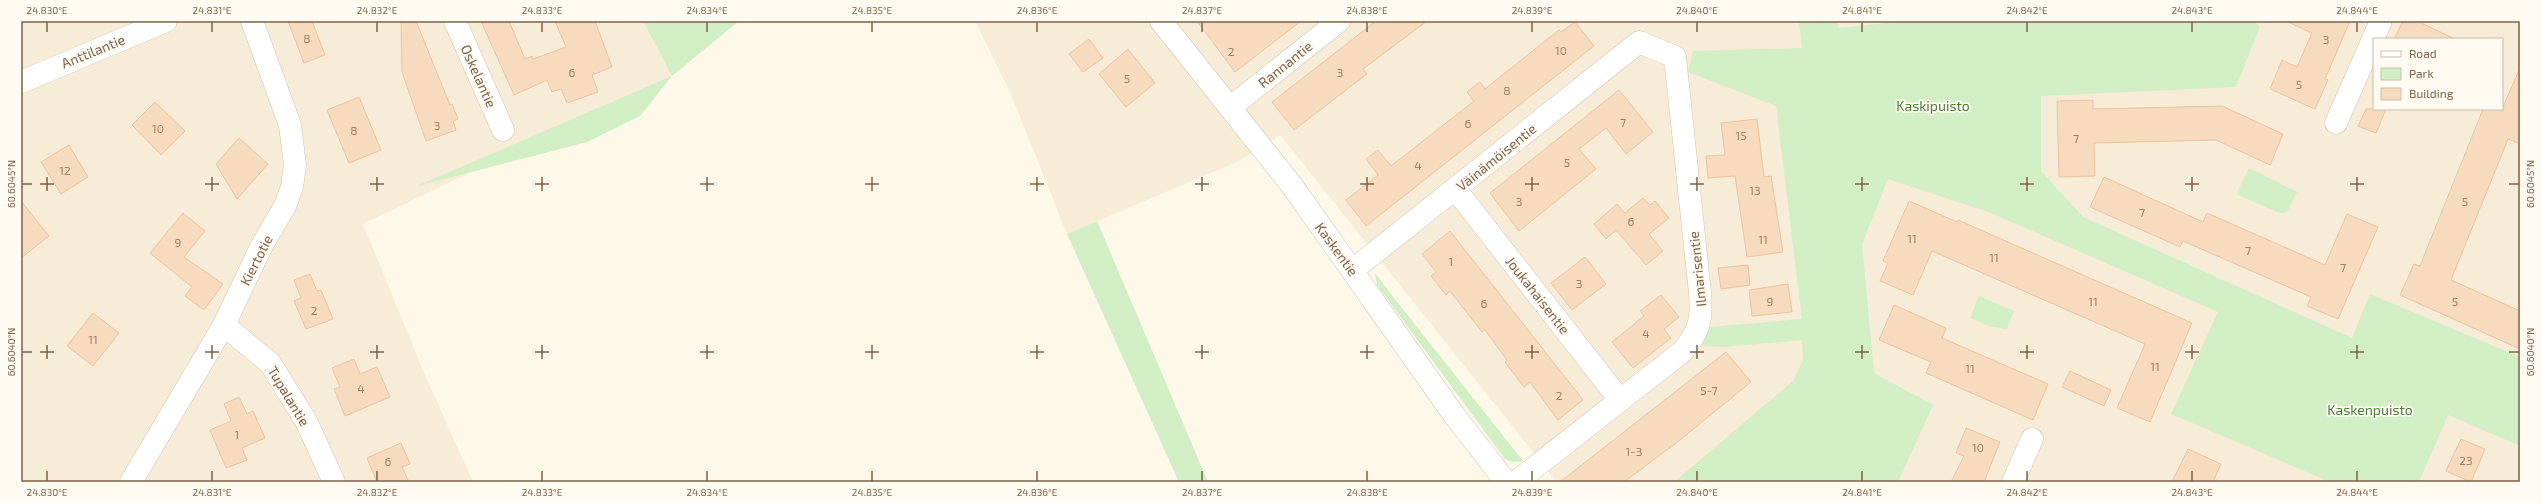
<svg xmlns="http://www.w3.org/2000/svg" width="2541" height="503" font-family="'Exo 2',sans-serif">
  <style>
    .residential { fill: #f7ecd7; fill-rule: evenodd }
    .green { fill: #d1eec5 }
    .building { fill: #f6dbbe; stroke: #ebc39d }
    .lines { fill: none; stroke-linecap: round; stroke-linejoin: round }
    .minor-casing { stroke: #d3c2ad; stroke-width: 23 }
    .tertiary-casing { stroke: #d3c2ad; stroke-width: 23 }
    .minor { stroke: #fff; stroke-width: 22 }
    .tertiary { stroke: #fff; stroke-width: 22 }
    .ticks { fill: none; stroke: #7d6149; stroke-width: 1.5 }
    .labels { text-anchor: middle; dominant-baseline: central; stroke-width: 3.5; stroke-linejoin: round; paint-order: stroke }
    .number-label { font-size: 12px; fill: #9b8066 }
    .street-label { font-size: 14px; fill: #7d6149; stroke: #fffbf2 }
    .park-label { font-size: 14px; fill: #487d3d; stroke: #fffbf2 }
    .neatline { fill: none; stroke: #7d6149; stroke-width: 1.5 }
    .ticks-label { font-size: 10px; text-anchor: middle; fill: #7d6149 }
  </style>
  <rect width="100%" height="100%" fill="#fef8e9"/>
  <g class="residential">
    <path d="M 21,21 L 672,21 L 672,76 L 363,224 L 425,375 L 473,482 L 21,482 Z"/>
    <path d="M 975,21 L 2520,21 L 2520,482 L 1557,482 L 1280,135 L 1239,161 L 1067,234 L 1010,92 ZM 2374,39 L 2502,39 L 2502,109 L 2374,109 Z"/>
  </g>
  <g class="green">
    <path d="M 643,21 L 739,21 L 672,76 L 640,116 L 587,142 L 417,186 L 672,76 Z"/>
    <path d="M 1799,21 L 1837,21 L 1838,28 L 1906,21 L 2254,21 L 2260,27 L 2236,87 L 2041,96 L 2041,171 L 2083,217 L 2352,338 L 2370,294 L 2520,357 L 2520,446 L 2448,415 L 2419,482 L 2330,482 L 2171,414 L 2218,312 L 1991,213 L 1888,179 L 1862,244 L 1874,373 L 1933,405 L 1898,482 L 1674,482 L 1793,381 L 1803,360 L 1802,340 L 1724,347 L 1702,346 L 1709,327 L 1802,319 L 1776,106 L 1688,72 L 1693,51 L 1802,48 Z"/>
    <path d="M 2249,168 L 2297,192 L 2287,212 L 2279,213 L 2236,194 Z"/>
    <path d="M 1097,221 L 1208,482 L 1179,482 L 1067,234 Z"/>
    <path d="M 1375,273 L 1394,298 L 1523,461 L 1513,462 L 1505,459 L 1377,285 Z"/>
    <path d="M 1979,296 L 2014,311 L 2007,329 L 1992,327 L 1970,318 Z"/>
  </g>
  <g class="building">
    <path d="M 288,21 L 312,21 L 325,55 L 304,63 Z"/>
    <path d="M 401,21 L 416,21 L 450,105 L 452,104 L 458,119 L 453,121 L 456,130 L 426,141 L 402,72 Z"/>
    <path d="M 481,21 L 509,21 L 525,59 L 532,56 L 533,59 L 566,47 L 555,21 L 595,21 L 612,67 L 592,75 L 598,92 L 567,103 L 561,89 L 552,92 L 547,80 L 514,95 Z"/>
    <path d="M 1197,21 L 1301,21 L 1235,72 Z"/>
    <path d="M 1376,21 L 1427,21 L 1363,69 L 1367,74 L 1294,130 L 1272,102 Z"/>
    <path d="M 2286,21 L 2350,21 L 2325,79 L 2328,80 L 2315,109 L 2270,89 L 2282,60 L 2297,67 L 2312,33 Z"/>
    <path d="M 2403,21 L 2417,21 L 2455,39 L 2394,39 Z"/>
    <path d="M 1575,22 L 1594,46 L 1366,226 L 1346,200 L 1378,175 L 1366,159 L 1378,150 L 1391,166 L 1474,101 L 1467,92 L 1480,82 L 1485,89 L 1559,30 L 1561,32 Z"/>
    <path d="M 1089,39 L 1103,58 L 1083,72 L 1069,54 Z"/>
    <path d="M 1128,49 L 1155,83 L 1126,107 L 1099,74 Z"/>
    <path d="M 2520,68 L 2520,144 L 2508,139 L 2451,280 L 2520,311 L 2520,349 L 2400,295 L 2414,264 L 2420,266 L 2483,109 L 2502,109 Z"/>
    <path d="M 1619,90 L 1653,132 L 1626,154 L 1606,128 L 1579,149 L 1596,169 L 1519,231 L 1490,193 Z"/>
    <path d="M 359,97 L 381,150 L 349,163 L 327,110 Z"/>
    <path d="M 2093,100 L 2093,109 L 2222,106 L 2283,134 L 2270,165 L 2216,140 L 2094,143 L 2095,176 L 2059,177 L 2057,101 Z"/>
    <path d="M 155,102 L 185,131 L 161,155 L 132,125 Z"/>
    <path d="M 2366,109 L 2386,109 L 2376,133 L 2358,126 Z"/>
    <path d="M 1757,119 L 1764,177 L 1771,176 L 1783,252 L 1747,257 L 1735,176 L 1708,178 L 1706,156 L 1725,155 L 1721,123 Z"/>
    <path d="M 239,138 L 268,164 L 237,199 L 216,164 Z"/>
    <path d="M 69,145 L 88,177 L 61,194 L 41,162 Z"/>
    <path d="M 2104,177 L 2203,222 L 2207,213 L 2325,265 L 2347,214 L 2378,227 L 2338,319 L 2307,306 L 2311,297 L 2183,241 L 2180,247 L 2090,207 Z"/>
    <path d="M 1643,198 L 1650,205 L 1655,201 L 1669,218 L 1649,234 L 1663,251 L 1646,265 L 1616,230 L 1606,239 L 1594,224 L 1617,204 L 1625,213 Z"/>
    <path d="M 21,201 L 49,236 L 21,258 Z"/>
    <path d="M 1909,201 L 1957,222 L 1958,220 L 2192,323 L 2150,422 L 2117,408 L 2145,344 L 1932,251 L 1913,295 L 1880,281 L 1888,263 L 1883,261 Z"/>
    <path d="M 183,213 L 205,231 L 184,257 L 223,284 L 204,310 L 185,296 L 192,287 L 150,253 Z"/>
    <path d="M 1450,231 L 1583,400 L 1558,420 L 1530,382 L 1524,387 L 1505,362 L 1507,360 L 1485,330 L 1482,332 L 1450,291 L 1446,295 L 1431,276 L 1436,272 L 1422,254 Z"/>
    <path d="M 1585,257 L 1606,284 L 1572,310 L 1551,283 Z"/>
    <path d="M 1748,265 L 1750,285 L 1721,289 L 1718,268 Z"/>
    <path d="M 310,274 L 317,291 L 321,290 L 333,319 L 306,329 L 294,301 L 301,298 L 294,280 Z"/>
    <path d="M 1788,284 L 1792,312 L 1752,316 L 1749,290 Z"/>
    <path d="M 1661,295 L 1679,317 L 1664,329 L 1671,338 L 1633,368 L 1612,342 L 1644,316 L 1640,311 Z"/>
    <path d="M 1894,305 L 1946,328 L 1942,338 L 2048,384 L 2033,420 L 1926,373 L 1931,362 L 1879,340 Z"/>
    <path d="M 93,313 L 119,333 L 93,366 L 67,346 Z"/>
    <path d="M 1726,352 L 1751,382 L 1680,440 L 1624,482 L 1560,482 Z"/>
    <path d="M 354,359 L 360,374 L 377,367 L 390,397 L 345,416 L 334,389 L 340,387 L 332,368 Z"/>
    <path d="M 2070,371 L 2111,390 L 2104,406 L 2062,387 Z"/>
    <path d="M 239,397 L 247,414 L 253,411 L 265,438 L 242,448 L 247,460 L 226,468 L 210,430 L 231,421 L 224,404 Z"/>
    <path d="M 1966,428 L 2000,442 L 1984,482 L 1951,482 L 1964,456 L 1956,453 Z"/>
    <path d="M 2461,439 L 2485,449 L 2471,482 L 2446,471 Z"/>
    <path d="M 401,443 L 410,464 L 402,467 L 409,482 L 377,482 L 367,458 Z"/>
    <path d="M 2188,449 L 2221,464 L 2213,482 L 2172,482 Z"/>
  </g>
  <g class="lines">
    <defs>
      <g id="minor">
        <path d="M 455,21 L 503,130"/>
        <path d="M 21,82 L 166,21"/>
        <path d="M 1231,107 L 1339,21"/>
        <path d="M 2336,123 L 2381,21"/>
        <path d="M 1456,190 L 1620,400"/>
        <path d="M 1353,270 L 1639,42 L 1675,57 L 1700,293 C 1702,320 1700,330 1683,351 L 1516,482"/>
        <path d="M 224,325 L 270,363 L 306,421 L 334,482"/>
        <path d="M 131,482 L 224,325 L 261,247 L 285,206 L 292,187 L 295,165 L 290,125 L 252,21"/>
        <path d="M 2013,482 L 2032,439"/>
      </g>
      <path id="tertiary" d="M 1161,21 L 1293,187 L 1454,415 L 1506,482"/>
    </defs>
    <use href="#minor" class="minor-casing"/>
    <use href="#tertiary" class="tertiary-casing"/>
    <use href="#minor" class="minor"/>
    <use href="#tertiary" class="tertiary"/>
  </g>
  <path class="ticks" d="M 47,22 L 47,32M 212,22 L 212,32M 377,22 L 377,32M 542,22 L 542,32M 707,22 L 707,32M 872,22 L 872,32M 1037,22 L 1037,32M 1202,22 L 1202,32M 1367,22 L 1367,32M 1532,22 L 1532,32M 1697,22 L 1697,32M 1862,22 L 1862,32M 2027,22 L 2027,32M 2192,22 L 2192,32M 2357,22 L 2357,32M 47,177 L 47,191M 212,177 L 212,191M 377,177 L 377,191M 542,177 L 542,191M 707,177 L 707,191M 872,177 L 872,191M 1037,177 L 1037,191M 1202,177 L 1202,191M 1367,177 L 1367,191M 1532,177 L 1532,191M 1697,177 L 1697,191M 1862,177 L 1862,191M 2027,177 L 2027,191M 2192,177 L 2192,191M 2357,177 L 2357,191M 22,184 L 32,184M 40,184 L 54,184M 205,184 L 219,184M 370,184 L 384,184M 535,184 L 549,184M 700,184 L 714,184M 865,184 L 879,184M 1030,184 L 1044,184M 1195,184 L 1209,184M 1360,184 L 1374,184M 1525,184 L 1539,184M 1690,184 L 1704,184M 1855,184 L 1869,184M 2020,184 L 2034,184M 2185,184 L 2199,184M 2350,184 L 2364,184M 2509,184 L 2519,184M 47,345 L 47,359M 212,345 L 212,359M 377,345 L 377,359M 542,345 L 542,359M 707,345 L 707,359M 872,345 L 872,359M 1037,345 L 1037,359M 1202,345 L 1202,359M 1367,345 L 1367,359M 1532,345 L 1532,359M 1697,345 L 1697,359M 1862,345 L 1862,359M 2027,345 L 2027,359M 2192,345 L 2192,359M 2357,345 L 2357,359M 22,352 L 32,352M 40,352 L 54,352M 205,352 L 219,352M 370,352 L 384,352M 535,352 L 549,352M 700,352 L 714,352M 865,352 L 879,352M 1030,352 L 1044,352M 1195,352 L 1209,352M 1360,352 L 1374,352M 1525,352 L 1539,352M 1690,352 L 1704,352M 1855,352 L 1869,352M 2020,352 L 2034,352M 2185,352 L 2199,352M 2350,352 L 2364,352M 2509,352 L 2519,352M 47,471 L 47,481M 212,471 L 212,481M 377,471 L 377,481M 542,471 L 542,481M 707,471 L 707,481M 872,471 L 872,481M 1037,471 L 1037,481M 1202,471 L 1202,481M 1367,471 L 1367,481M 1532,471 L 1532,481M 1697,471 L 1697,481M 1862,471 L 1862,481M 2027,471 L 2027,481M 2192,471 L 2192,481M 2357,471 L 2357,481"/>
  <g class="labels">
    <g class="number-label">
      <text x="307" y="38">8</text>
      <text x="2326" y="39">3</text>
      <text x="1561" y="50">10</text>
      <text x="1231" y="51">2</text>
      <text x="572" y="72">6</text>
      <text x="1340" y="72">3</text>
      <text x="1127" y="78">5</text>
      <text x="2299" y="84">5</text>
      <text x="1507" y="90">8</text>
      <text x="1623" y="122">7</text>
      <text x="1468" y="123">6</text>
      <text x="437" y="125">3</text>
      <text x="158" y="128">10</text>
      <text x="354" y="130">8</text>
      <text x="1741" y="135">15</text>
      <text x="2076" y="138">7</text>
      <text x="1567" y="162">5</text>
      <text x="1418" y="165">4</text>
      <text x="65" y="170">12</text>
      <text x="1755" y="190">13</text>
      <text x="1519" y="201">3</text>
      <text x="2465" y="201">5</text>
      <text x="2142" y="212">7</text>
      <text x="1631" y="221">6</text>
      <text x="1912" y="238">11</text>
      <text x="1763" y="239">11</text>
      <text x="178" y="242">9</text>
      <text x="2248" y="250">7</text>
      <text x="1994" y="257">11</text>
      <text x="1451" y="261">1</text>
      <text x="2343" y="267">7</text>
      <text x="1579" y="283">3</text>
      <text x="1770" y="301">9</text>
      <text x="2093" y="301">11</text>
      <text x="2455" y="301">5</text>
      <text x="1484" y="303">6</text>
      <text x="314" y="310">2</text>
      <text x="1646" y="333">4</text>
      <text x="93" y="339">11</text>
      <text x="2155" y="366">11</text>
      <text x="1970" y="368">11</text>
      <text x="361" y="388">4</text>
      <text x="1709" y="390">5-7</text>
      <text x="1559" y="395">2</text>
      <text x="237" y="434">1</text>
      <text x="1978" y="447">10</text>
      <text x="1634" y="451">1-3</text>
      <text x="2466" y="460">23</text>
      <text x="388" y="461">6</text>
    </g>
    <g class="street-label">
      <text transform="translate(93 51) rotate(-22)">Anttilantie</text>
      <text transform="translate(1285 64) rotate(-39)">Rannantie</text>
      <text transform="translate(479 76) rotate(66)">Oskelantie</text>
      <text transform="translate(1496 157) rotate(-39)">Väinämöisentie</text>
      <text transform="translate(1337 249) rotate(54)">Kaskentie</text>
      <text transform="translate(256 260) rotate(-63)">Kiertotie</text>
      <text transform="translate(1697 269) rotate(-96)">Ilmarisentie</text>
      <text transform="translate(1538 295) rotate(52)">Joukahaisentie</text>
      <text transform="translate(289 396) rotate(59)">Tupalantie</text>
    </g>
    <g class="park-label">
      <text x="1933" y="105">Kaskipuisto</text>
      <text x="2370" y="409">Kaskenpuisto</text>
    </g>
  </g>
  <rect width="2541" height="503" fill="none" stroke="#fffbf2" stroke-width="44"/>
  <rect x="2373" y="38" width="130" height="72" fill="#fffbf2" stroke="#cbbdae"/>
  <rect x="2381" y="51" width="20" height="6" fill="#ffffff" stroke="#cbbdae"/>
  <text x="2409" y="58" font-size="12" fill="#7d6149">Road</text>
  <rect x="2381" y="68" width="20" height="12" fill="#d1eec5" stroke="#cbbdae"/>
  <text x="2409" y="78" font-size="12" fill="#7d6149">Park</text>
  <rect x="2381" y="88" width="20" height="12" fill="#f6dbbe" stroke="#cbbdae"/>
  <text x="2409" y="98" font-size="12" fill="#7d6149">Building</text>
  <rect x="22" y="22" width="2497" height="459" class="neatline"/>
  <g class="ticks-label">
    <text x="47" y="14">24.830°E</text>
    <text x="212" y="14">24.831°E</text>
    <text x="377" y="14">24.832°E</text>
    <text x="542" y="14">24.833°E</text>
    <text x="707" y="14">24.834°E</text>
    <text x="872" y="14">24.835°E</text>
    <text x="1037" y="14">24.836°E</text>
    <text x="1202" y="14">24.837°E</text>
    <text x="1367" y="14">24.838°E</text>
    <text x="1532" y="14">24.839°E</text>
    <text x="1697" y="14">24.840°E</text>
    <text x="1862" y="14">24.841°E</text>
    <text x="2027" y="14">24.842°E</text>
    <text x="2192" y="14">24.843°E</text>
    <text x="2357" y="14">24.844°E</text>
    <text transform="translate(11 184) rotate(-90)" y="4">60.6045°N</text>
    <text transform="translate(2530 184) rotate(-90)" y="4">60.6045°N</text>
    <text transform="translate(11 352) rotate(-90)" y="4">60.6040°N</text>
    <text transform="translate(2530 352) rotate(-90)" y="4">60.6040°N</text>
    <text x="47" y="496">24.830°E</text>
    <text x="212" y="496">24.831°E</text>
    <text x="377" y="496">24.832°E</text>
    <text x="542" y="496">24.833°E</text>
    <text x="707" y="496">24.834°E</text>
    <text x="872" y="496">24.835°E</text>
    <text x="1037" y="496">24.836°E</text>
    <text x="1202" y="496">24.837°E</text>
    <text x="1367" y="496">24.838°E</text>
    <text x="1532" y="496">24.839°E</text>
    <text x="1697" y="496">24.840°E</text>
    <text x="1862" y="496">24.841°E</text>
    <text x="2027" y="496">24.842°E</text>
    <text x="2192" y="496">24.843°E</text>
    <text x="2357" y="496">24.844°E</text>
  </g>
</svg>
